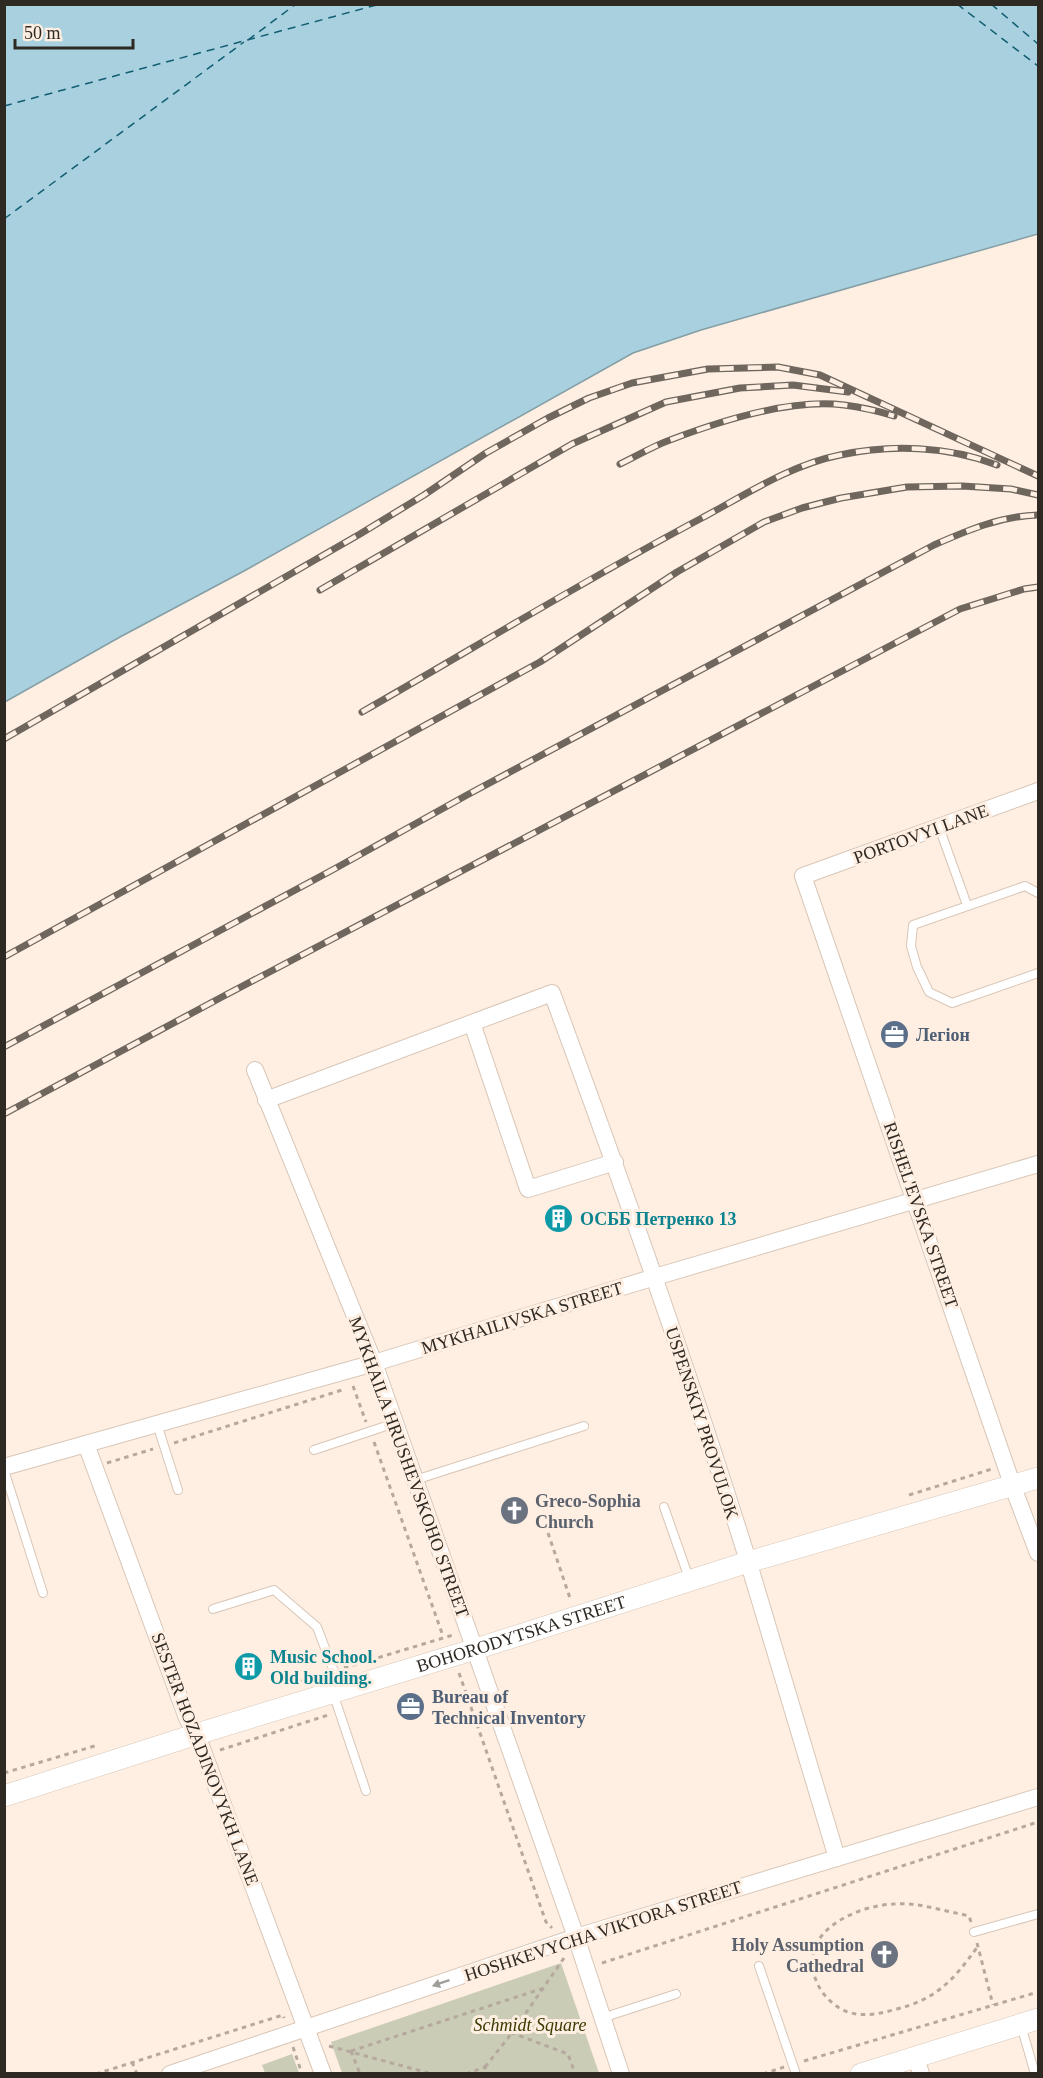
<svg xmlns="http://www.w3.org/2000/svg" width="1043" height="2078" font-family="'Times New Roman',serif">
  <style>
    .green { fill: #caccb6 }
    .water { fill: #a8d0de; stroke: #849ea6; stroke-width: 1.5 }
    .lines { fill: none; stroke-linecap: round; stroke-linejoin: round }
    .ferry { stroke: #115e72; stroke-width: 1.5; stroke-dasharray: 8 6; stroke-linecap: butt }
    .service-casing { stroke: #d8c6b7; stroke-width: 10 }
    .minor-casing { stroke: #d8c6b7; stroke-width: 18 }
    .tertiary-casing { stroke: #d8c6b7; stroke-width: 22 }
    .path { stroke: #b5a99e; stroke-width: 3; stroke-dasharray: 4.5 4.5; stroke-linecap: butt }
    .service { stroke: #fff; stroke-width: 8 }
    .minor { stroke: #fff; stroke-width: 16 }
    .tertiary { stroke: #fff; stroke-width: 21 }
    .rail-casing { stroke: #6f665e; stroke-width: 7 }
    .rail { stroke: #feefe2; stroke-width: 4.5; stroke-dasharray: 14; stroke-linecap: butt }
    .oneway { fill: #a19f9c }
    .labels { text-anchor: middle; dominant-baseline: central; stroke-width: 6; stroke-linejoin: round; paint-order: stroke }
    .street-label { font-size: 18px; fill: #2f2923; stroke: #feefe2 }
    .service-label { font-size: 18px; font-weight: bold; fill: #4e5e75; stroke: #feefe2; text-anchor: start }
    .culture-label { font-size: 18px; font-weight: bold; fill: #0d838f; stroke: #feefe2; text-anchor: start }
    .worship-label { font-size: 18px; font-weight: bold; fill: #5b616d; stroke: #feefe2; text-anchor: start }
    .park-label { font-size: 18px; font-style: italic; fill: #393b00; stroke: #feefe2 }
  </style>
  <rect width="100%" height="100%" fill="#feefe2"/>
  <g class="green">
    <path d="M 561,1963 L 599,2073 L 342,2073 L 331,2042 Z"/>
    <path d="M 292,2054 L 299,2073 L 265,2073 L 262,2065 Z"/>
  </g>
  <path class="water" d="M 5,4 L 1038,5 L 1038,234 L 701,330 L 633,353 L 244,571 L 120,637 L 5,702 Z"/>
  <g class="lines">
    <g class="ferry">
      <path d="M 957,4 L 1038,66"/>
      <path d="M 991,4 L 1038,44"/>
      <path d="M 248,40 L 296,4"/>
      <path d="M 4,106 L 380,4"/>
      <path d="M 4,219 L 244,42"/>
    </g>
    <defs>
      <g id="service">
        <path d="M 939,827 L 967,905"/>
        <path d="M 1038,893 L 1025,886 L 913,925 L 911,946 L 917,967 L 929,992 L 952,1003 L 1038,973"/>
        <path d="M 157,1424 L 178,1490"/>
        <path d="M 314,1450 L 395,1423"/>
        <path d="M 4,1470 L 43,1593"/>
        <path d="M 415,1480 L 584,1426"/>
        <path d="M 664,1507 L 690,1581"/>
        <path d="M 213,1609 L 274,1590 L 317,1627 L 341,1690"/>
        <path d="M 333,1693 L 366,1791"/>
        <path d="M 974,1932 L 1038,1914"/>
        <path d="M 759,1966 L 796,2074"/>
        <path d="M 602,2018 L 676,1994"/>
        <path d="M 1021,2025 L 1035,2074"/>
      </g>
      <g id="minor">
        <path d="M 1038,791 L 803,876 L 1013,1487 L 1038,1553"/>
        <path d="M 472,1023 L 528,1189 L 615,1162"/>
        <path d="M 255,1070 L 374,1363 L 576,1937 L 621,2074"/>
        <path d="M 266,1100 L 552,993 C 622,1182 689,1372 749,1564 C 779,1662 807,1760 837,1858"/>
        <path d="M 86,1444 L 187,1718 L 200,1743 L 323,2074"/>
        <path d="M 4,1467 L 374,1363 L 655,1277 L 1038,1164"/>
        <path d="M 916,2057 L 921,2074"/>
        <path d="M 170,2074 L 576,1937 L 1038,1797"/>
      </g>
      <g id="tertiary">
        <path id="s1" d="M 4,1796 L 197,1734 L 482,1647 L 748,1562 L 1038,1478"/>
        <path d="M 861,2074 L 1038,2019"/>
      </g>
    </defs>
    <use href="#service" class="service-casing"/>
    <use href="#minor" class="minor-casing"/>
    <use href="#tertiary" class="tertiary-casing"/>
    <g class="path">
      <path d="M 353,1386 L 366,1422"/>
      <path d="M 374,1442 L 443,1636"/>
      <path d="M 174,1443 L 342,1390"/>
      <path d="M 107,1463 L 153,1449"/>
      <path d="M 909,1495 L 992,1469"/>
      <path d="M 548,1533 L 571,1601"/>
      <path d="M 344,1668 L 453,1635"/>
      <path d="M 459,1673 L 546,1922 L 552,1928"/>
      <path d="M 298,1682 L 324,1674"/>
      <path d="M 220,1750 L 328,1715"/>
      <path d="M 4,1773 L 98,1745"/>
      <path d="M 971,1922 L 969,1916 L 961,1914 C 940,1910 915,1902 894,1904 C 868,1905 832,1918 818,1941 C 802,1968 822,2003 848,2012 C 863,2017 879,2014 893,2010 C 936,2000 953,1981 978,1946"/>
      <path d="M 977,1943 L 993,2005"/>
      <path d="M 564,1958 L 512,2033 L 568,2054 L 575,2074"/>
      <path d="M 602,1963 L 1038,1822"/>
      <path d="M 329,2046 L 432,2074"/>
      <path d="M 293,2047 L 302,2074"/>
      <path d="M 351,2051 L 544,1988"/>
      <path d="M 351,2051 L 360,2074"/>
      <path d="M 804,2061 L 1038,1992"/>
      <path d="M 132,2062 L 137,2074"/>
      <path d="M 485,2067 L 512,2033"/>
      <path d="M 96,2074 L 283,2015 L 284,2018"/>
      <path d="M 466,2074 L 485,2067 L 487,2074"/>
      <path d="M 763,2074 L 784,2067"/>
    </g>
    <use href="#service" class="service"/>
    <use href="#minor" class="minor"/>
    <use href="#tertiary" class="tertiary"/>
    <defs>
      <g id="rail">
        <path d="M 620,464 C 637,456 653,446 670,440 C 720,421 791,398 844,405 C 861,407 878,411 894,416"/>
        <path d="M 320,590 L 572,444 L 666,402 L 740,388 L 793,385 L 848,392"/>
        <path d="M 362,712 C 474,648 585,580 700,519 C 745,495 790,465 840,455 C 891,444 948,446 997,465"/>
        <path d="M 4,739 L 360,534 L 424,495 L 486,453 L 548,418 L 589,398 L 632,383 L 708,369 L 778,367 L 820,375 L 1038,476"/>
        <path d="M 4,957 L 540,662 L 677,572 L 764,522 L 802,508 L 841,498 L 907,487 L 962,486 L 1011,489 L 1038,495"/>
        <path d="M 4,1047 L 336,868 L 467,795 L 934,545 C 968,530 1001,516 1038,515"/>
        <path d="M 4,1114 L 220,998 L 960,609 L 1024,589 L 1038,587"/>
      </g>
    </defs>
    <use href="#rail" class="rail-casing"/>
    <use href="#rail" class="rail"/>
  </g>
  <defs><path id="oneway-solid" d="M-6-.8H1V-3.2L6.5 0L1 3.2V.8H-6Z" transform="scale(1.5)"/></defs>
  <use class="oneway" href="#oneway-solid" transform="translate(441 1983) rotate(161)"/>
  <defs>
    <symbol id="office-disc" viewBox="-11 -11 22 22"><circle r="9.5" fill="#5c6f8a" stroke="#feefe2"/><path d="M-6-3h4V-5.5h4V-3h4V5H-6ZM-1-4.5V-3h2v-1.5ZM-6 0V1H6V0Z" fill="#fff"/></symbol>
    <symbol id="building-disc" viewBox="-11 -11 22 22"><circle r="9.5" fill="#0f9aa8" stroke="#feefe2"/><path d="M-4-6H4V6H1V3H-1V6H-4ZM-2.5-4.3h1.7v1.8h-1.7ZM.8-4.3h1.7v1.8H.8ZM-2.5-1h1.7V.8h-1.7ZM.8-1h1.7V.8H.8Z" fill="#fff"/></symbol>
    <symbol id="church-disc" viewBox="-11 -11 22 22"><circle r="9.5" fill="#6b7280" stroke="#feefe2"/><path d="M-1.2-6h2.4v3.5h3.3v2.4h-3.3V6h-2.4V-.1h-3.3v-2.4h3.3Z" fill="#fff"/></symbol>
  </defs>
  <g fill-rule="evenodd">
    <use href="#office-disc" x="878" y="1018" width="33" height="33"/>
    <use href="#building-disc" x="542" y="1202" width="33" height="33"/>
    <use href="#church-disc" x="498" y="1494" width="33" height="33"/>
    <use href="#building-disc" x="232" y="1650" width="33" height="33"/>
    <use href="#office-disc" x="394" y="1690" width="33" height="33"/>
    <use href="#church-disc" x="868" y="1938" width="33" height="33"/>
  </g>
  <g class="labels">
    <g class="street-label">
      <text transform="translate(921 834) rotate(-20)">PORTOVYI LANE</text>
      <text transform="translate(921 1215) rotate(71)">RISHEL'EVSKA STREET</text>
      <text transform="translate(522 1318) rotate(-17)">MYKHAILIVSKA STREET</text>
      <text transform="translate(702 1423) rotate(72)">USPENSKIY PROVULOK</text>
      <text transform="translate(409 1467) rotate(70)">MYKHAILA HRUSHEVSKOHO STREET</text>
      <text stroke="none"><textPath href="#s1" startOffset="542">BOHORODYTSKA STREET</textPath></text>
      <text transform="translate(205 1759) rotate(69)">SESTER HOZADINOVYKH LANE</text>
      <text transform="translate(603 1931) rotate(-18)">HOSHKEVYCHA VIKTORA STREET</text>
    </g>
    <g class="service-label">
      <text x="916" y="1035">Легіон</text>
      <text x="432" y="1697">Bureau of<tspan x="432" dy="21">Technical Inventory</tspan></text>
    </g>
    <g class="culture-label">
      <text x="580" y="1219">ОСББ Петренко 13</text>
      <text x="270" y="1657">Music School.<tspan x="270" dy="21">Old building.</tspan></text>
    </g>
    <g class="worship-label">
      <text x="535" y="1501">Greco-Sophia<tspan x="535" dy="21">Church</tspan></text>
      <text x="864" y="1945" text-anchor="end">Holy Assumption<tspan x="864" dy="21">Cathedral</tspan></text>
    </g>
    <g class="park-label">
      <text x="530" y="2025">Schmidt Square</text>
    </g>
  </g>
  <rect width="1043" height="2078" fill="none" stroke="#2f2923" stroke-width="12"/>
  <path d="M15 39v9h118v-9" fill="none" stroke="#2f2923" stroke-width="3"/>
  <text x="24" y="39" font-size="18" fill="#2f2923" stroke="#feefe2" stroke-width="4.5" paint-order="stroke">50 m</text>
</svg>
